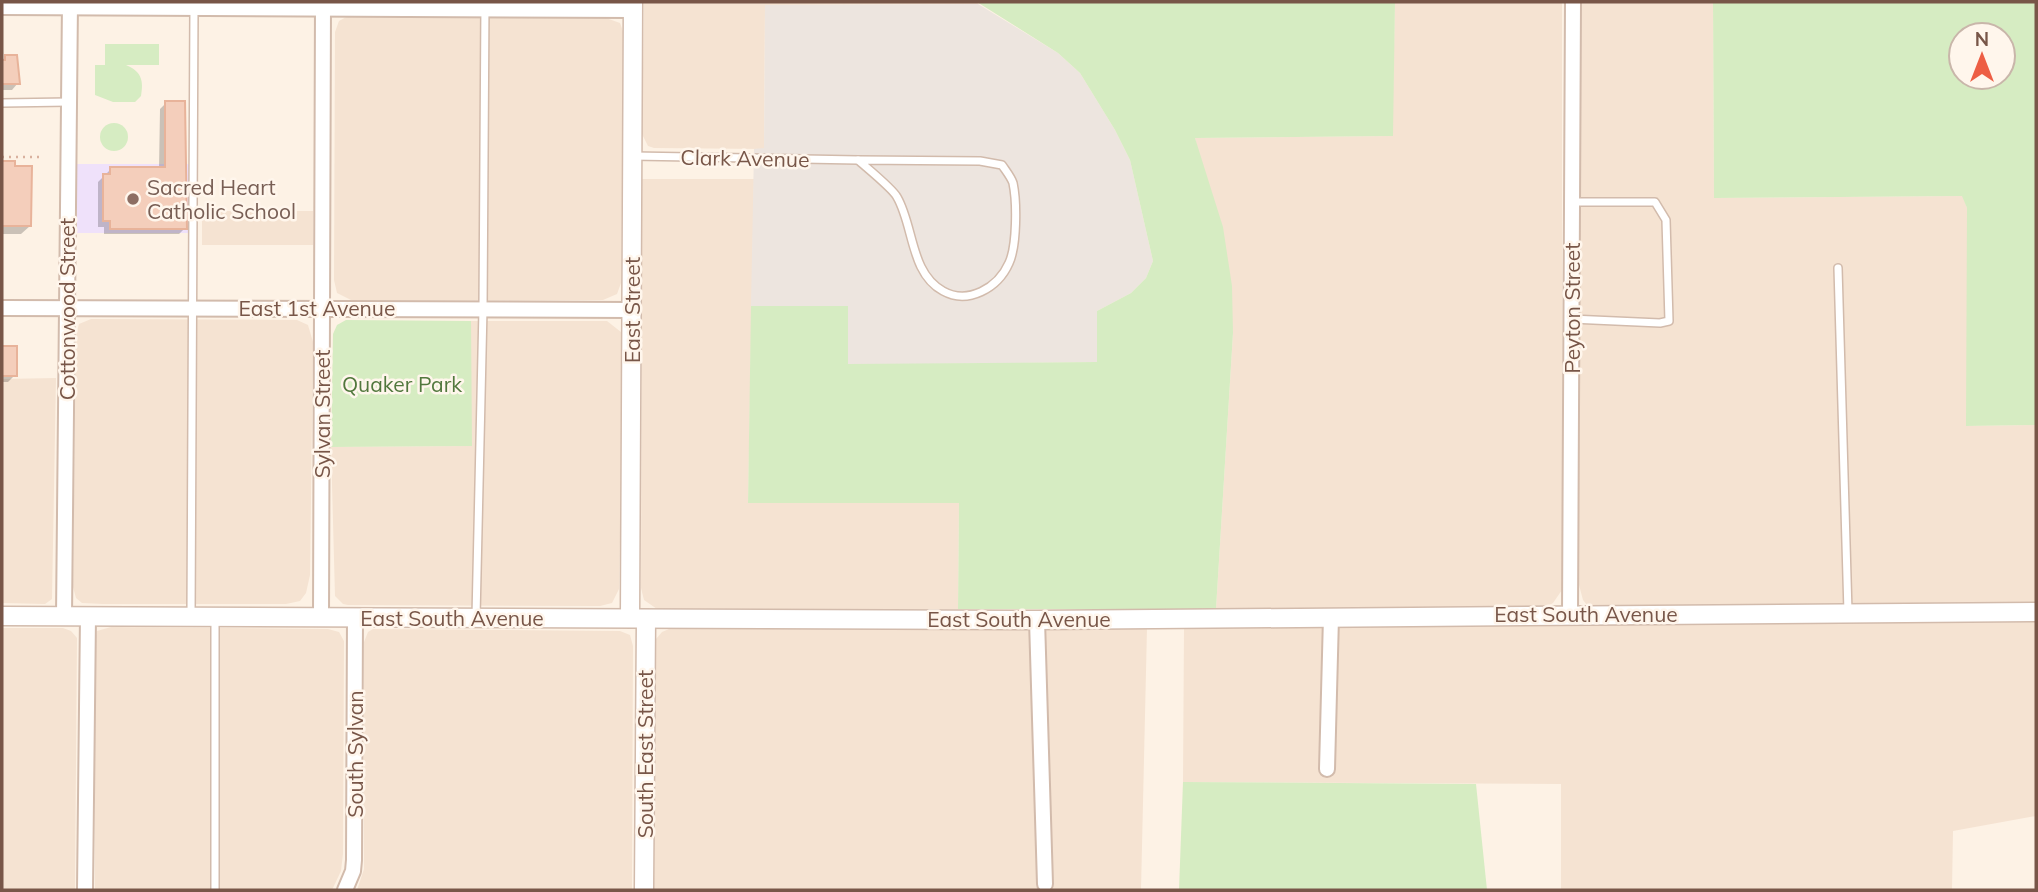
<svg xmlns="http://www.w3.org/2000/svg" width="2038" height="892" font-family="Mulish,sans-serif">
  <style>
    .residential { fill: #f5e3d2 }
    .industrial { fill: #ede5df }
    .education { fill: #efe1fa }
    .green { fill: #d6ecc2; fill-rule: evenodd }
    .shadow { fill: #0003 }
    .building { fill: #f4cebb; stroke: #e8b39a; stroke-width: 2 }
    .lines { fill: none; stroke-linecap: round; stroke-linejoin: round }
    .service-casing { stroke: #d2bbac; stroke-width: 10 }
    .minor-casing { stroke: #d2bbac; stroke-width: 18 }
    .tertiary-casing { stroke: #d2bbac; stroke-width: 21 }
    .path { stroke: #d9b19e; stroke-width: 2.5; stroke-dasharray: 2 5; stroke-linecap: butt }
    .service { stroke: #fff; stroke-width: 7 }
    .minor { stroke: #fff; stroke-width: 14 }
    .tertiary { stroke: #fff; stroke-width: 18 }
    .education-dot { fill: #8d6e63; stroke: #fff6ec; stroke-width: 2.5 }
    .labels { text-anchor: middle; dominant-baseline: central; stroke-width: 5; stroke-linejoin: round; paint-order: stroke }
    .street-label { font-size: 21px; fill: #785648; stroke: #fff6ec }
    .education-label { font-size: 21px; fill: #785e54; stroke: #fff6ec; text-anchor: start }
    .park-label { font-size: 21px; fill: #52783d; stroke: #fff6ec }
  </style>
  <rect width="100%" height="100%" fill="#fdf2e5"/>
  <g class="residential">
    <path d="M 644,2 L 977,2 L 978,4 L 765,5 L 764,149 L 654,148 L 648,146 L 642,134 Z"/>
    <path d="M 1395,2 L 1562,2 L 1562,590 L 1553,603 L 1544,608 L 1216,609 L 1233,333 L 1195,138 L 1392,136 Z"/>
    <path d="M 1579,2 L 1713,2 L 1714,198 L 1963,196 L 1967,208 L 1967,426 L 2036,425 L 2036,604 L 1596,608 L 1587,605 L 1583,600 L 1579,585 Z"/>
    <path d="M 348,16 L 606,18 L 620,23 L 624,34 L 621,283 L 617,294 L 603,300 L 353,301 L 337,293 L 334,280 L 335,32 L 339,21 Z"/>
    <path d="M 642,179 L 754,179 L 748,503 L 959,503 L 958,609 L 657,609 L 644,600 L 641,588 Z"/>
    <rect x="202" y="211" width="111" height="34"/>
    <path d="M 91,319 L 297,320 L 308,325 L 313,342 L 310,575 L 306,593 L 300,601 L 286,604 L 103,604 L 82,603 L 76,598 L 73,587 L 76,335 L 79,324 Z"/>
    <path d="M 471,321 L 607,321 L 621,332 L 624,338 L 619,589 L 612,603 L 600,606 L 348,605 L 343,604 L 335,596 L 331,447 L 471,446 Z"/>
    <path d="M 56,378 L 52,599 L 45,604 L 2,603 L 2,379 Z"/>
    <path d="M 2036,622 L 2036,816 L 1953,831 L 1952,890 L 1561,890 L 1561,784 L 1183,782 L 1184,628 Z"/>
    <path d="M 111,627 L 328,629 L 339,632 L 344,641 L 343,854 L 341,871 L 332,890 L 95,890 L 95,641 L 97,631 Z"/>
    <path d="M 2,628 L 63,628 L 71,631 L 77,638 L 75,890 L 2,890 Z"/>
    <path d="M 1147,628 L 1141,890 L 654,890 L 656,639 L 662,632 L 669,629 Z"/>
    <path d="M 373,629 L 620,631 L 630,635 L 633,646 L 632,890 L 357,890 L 364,869 L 364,642 L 368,632 Z"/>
  </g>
  <path class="industrial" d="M 978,4 L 1058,53 L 1080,73 L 1115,130 L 1130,160 L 1153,261 L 1146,278 L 1131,293 L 1097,311 L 1097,362 L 847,365 L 751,306 L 754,149 L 764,148 L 765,5 Z"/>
  <rect class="education" x="77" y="164" width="113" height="69"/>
  <g class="green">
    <path d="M 977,2 L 1395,2 L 1393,136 L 1195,138 L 1223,227 L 1232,286 L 1233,333 L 1216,609 L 958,609 L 959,503 L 748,503 L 751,306 L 848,306 L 848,364 L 1097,362 L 1097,311 L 1131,293 L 1146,278 L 1153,261 L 1130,160 L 1115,130 L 1080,73 L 1058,53 Z"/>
    <path d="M 1713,2 L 2036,2 L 2036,425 L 1966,426 L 1967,208 L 1962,196 L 1714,198 ZM 1961,35 L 2003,35 L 2003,77 L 1961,77 Z"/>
    <path d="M 105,44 L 159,44 L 159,65 L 126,65 C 141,71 144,80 141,96 L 135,102 L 113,102 L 95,95 L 95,65 L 105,65 Z"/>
    <circle cx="114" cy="137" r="14"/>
    <path d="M 346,320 L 471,321 L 472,446 L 331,447 L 333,334 L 337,325 Z"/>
    <path d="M 1183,782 L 1476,784 L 1487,890 L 1179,890 Z"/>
  </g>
  <g class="shadow">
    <path d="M 5,57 L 18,83 L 12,90 L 2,90 L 2,61 Z"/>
    <path d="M 166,103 L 185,228 L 179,234 L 104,234 L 104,227 L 98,227 L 98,182 L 111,169 L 159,169 L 160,109 Z"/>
    <path d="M 2,163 L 14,163 L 30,226 L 21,234 L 2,234 Z"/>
    <path d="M 2,348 L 15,348 L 15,375 L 8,382 L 2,382 Z"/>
  </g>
  <g class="building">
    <path d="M 5,55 L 17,55 L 20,84 L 2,84 L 2,60 L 5,60 Z"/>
    <path d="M 165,101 L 185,101 L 187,229 L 110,229 L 110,221 L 103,221 L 103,174 L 110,174 L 110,167 L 165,167 Z"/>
    <path d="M 2,161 L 15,161 L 15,166 L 32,166 L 31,226 L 2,226 Z"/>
    <rect x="2" y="346" width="15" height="30"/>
  </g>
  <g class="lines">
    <defs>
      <g id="service">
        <path d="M 2,103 L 69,102"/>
        <path d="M 633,156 L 858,160"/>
        <path d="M 858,160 L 980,161 L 1002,165 C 1006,171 1011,177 1013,183 C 1017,202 1017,246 1009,263 C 998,288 968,305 943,291 C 910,273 914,226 897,197 C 893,189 867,168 858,160 Z"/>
        <path d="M 1838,268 L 1848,612"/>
        <path d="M 1571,319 L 1660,323 L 1669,321 L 1666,220 L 1655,202 L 1572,202"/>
        <path d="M 191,617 L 194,6"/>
        <path d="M 476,617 L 483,309 L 485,2"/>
        <path d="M 215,890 L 215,618"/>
      </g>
      <g id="minor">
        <path d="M 2,7 L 633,10"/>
        <path d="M 2,308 L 632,310"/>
        <path d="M 1570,615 L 1573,2"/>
        <path d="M 64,616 L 70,2"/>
        <path d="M 321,617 L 323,2"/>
        <path d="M 1037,620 L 1045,884"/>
        <path d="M 1327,769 L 1331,617"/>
        <path d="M 85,890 L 88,616"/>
        <path d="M 345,890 L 353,871 L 354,860 L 355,617"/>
      </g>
      <g id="tertiary">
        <path d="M 2,616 L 1037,620 L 2036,612"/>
        <path d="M 630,618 L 633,2"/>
        <path d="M 644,890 L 646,619"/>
      </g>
    </defs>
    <use href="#service" class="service-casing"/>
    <use href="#minor" class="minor-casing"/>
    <use href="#tertiary" class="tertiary-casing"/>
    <path class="path" d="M 2,157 L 43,157"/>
    <use href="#service" class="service"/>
    <use href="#minor" class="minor"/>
    <use href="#tertiary" class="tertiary"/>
  </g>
  <circle class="education-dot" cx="133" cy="199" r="7"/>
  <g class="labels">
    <g class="street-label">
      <text transform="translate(745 158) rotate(1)">Clark Avenue</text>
      <text x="317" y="308">East 1st Avenue</text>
      <text transform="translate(1572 308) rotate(-90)">Peyton Street</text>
      <text transform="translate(67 309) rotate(-90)">Cottonwood Street</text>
      <text transform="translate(632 310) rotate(-90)">East Street</text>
      <text transform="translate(322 414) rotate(-90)">Sylvan Street</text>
      <text x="1586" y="614">East South Avenue</text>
      <text x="452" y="618">East South Avenue</text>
      <text x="1019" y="619">East South Avenue</text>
      <text transform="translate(355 754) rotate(-90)">South Sylvan</text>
      <text transform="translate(645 754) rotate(-90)">South East Street</text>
    </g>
    <g class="education-label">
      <text x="147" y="187">Sacred Heart<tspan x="147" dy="24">Catholic School</tspan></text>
    </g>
    <g class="park-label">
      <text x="402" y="384">Quaker Park</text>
    </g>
  </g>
  <rect width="2038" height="892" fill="none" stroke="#785648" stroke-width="7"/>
  <g transform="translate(1982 56)"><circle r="33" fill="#fff6ec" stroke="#c9b6aa" stroke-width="2"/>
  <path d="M0-5L12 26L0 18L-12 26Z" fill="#ed5e44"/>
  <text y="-10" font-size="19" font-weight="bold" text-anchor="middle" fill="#785648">N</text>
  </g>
</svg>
